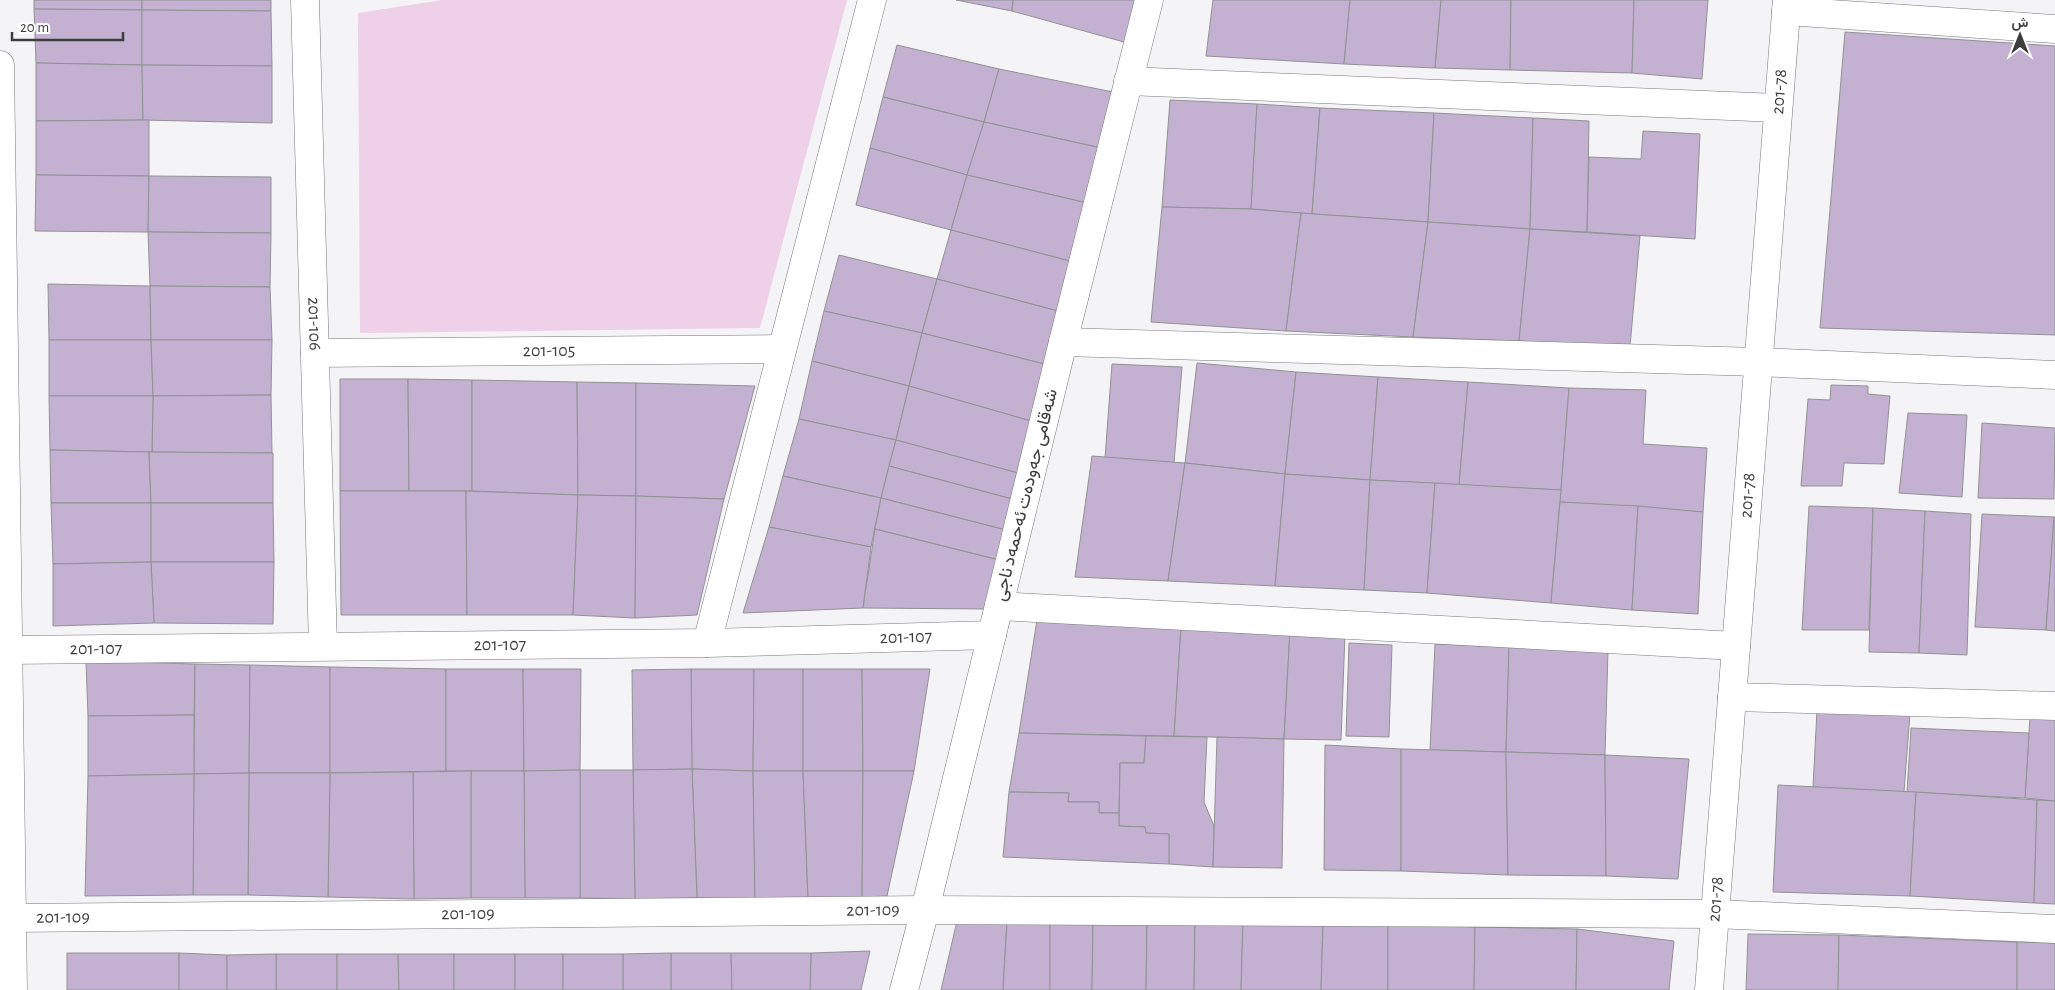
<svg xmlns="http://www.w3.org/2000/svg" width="2055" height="990" font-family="'Alegreya Sans',Vazirmatn,sans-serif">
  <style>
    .green { fill: #efd0e9 }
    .building { fill: #c4b1d1; stroke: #929194 }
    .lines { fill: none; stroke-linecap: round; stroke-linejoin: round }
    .minor-casing { stroke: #79797c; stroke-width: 29 }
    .minor { stroke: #fff; stroke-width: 28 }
    .labels { text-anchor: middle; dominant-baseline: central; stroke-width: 4; stroke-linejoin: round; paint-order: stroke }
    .street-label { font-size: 18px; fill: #3d3d3e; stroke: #fff }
  </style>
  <rect width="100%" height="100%" fill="#f4f4f7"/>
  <path class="green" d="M 442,0 L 847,0 L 760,328 L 360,333 L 358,13 Z"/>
  <g class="building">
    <path d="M 34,0 L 142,0 L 142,10 L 34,9 Z"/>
    <path d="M 142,0 L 271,0 L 271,11 L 142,10 Z"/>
    <path d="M 956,0 L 1013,0 L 1012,11 Z"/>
    <path d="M 1013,0 L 1143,0 L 1135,45 L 1012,11 Z"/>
    <path d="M 1213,0 L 1350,0 L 1344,64 L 1206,56 Z"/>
    <path d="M 1350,0 L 1441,0 L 1435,68 L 1344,64 Z"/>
    <path d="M 1441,0 L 1511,0 L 1510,70 L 1435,68 Z"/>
    <path d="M 1511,0 L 1634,0 L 1632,73 L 1510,70 Z"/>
    <path d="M 1634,0 L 1708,0 L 1702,79 L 1632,73 Z"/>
    <path d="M 34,9 L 142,10 L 142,65 L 36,63 Z"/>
    <path d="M 142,10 L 271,11 L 272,66 L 142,65 Z"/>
    <path d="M 1845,32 L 2055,46 L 2055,335 L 1820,328 Z"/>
    <path d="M 897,45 L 999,69 L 984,122 L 883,97 Z"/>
    <path d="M 36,63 L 142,65 L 143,120 L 36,121 Z"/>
    <path d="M 142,65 L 272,66 L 272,123 L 143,120 Z"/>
    <path d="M 999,69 L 1113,92 L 1101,148 L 984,122 Z"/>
    <path d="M 883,97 L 984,122 L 967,175 L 870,148 Z"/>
    <path d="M 1170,100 L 1257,104 L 1251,209 L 1162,207 Z"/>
    <path d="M 1257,104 L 1320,108 L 1312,214 L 1251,209 Z"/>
    <path d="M 1320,108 L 1434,113 L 1428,222 L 1312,214 Z"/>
    <path d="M 1434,113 L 1533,118 L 1530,229 L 1428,222 Z"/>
    <path d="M 1533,118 L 1589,121 L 1587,232 L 1530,229 Z"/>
    <path d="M 149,120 L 149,176 L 36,175 L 36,121 Z"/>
    <path d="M 984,122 L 1101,148 L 1087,203 L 967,175 Z"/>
    <path d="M 1643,131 L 1700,134 L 1695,239 L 1587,232 L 1589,157 L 1641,159 Z"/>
    <path d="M 870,148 L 967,175 L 951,230 L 856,205 Z"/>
    <path d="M 36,175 L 149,176 L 148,232 L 35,231 Z"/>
    <path d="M 967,175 L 1087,203 L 1070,261 L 951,230 Z"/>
    <path d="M 149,176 L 271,177 L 271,233 L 148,232 Z"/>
    <path d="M 1162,207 L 1251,209 L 1301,213 L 1286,331 L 1151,322 Z"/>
    <path d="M 1301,213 L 1428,222 L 1413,337 L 1286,331 Z"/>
    <path d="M 1428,222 L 1530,229 L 1519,341 L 1413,337 Z"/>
    <path d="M 1530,229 L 1640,236 L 1630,346 L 1519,341 Z"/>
    <path d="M 951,230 L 1070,261 L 1058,311 L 937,279 Z"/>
    <path d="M 148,232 L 271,233 L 270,287 L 150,286 Z"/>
    <path d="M 839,255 L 937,279 L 922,333 L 824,311 Z"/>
    <path d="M 937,279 L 1058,311 L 1044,364 L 922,333 Z"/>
    <path d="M 48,284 L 150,286 L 151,340 L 49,340 Z"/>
    <path d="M 150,286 L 270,287 L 272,340 L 151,340 Z"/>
    <path d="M 824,311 L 922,333 L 909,386 L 812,361 Z"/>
    <path d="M 922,333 L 1044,364 L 1031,421 L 909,386 Z"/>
    <path d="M 49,340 L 151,340 L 153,396 L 49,396 Z"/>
    <path d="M 151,340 L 272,340 L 271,395 L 153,396 Z"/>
    <path d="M 812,361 L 909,386 L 896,440 L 799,419 Z"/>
    <path d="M 1197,363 L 1296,372 L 1285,474 L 1185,463 Z"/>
    <path d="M 1112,364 L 1182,367 L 1174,463 L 1105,458 Z"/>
    <path d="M 1296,372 L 1378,377 L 1370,480 L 1285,474 Z"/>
    <path d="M 1378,377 L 1468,382 L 1459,485 L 1370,480 Z"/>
    <path d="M 340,379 L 408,379 L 409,491 L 340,491 Z"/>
    <path d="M 408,379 L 472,380 L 472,491 L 409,491 Z"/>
    <path d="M 472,380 L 577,382 L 578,495 L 472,491 Z"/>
    <path d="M 577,382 L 636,383 L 636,496 L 578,495 Z"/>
    <path d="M 1468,382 L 1569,388 L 1561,490 L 1459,485 Z"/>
    <path d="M 636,383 L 755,386 L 724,499 L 636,496 Z"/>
    <path d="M 1831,385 L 1868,386 L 1868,394 L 1890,396 L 1884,464 L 1844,463 L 1842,486 L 1801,486 L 1808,399 L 1830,400 Z"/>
    <path d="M 909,386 L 1031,421 L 1018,473 L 896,440 Z"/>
    <path d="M 1569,388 L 1646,390 L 1643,444 L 1707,448 L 1703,512 L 1560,502 Z"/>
    <path d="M 271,395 L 272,453 L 152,452 L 153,396 Z"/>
    <path d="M 49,396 L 153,396 L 152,452 L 50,450 Z"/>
    <path d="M 1908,413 L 1967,415 L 1962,497 L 1899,493 Z"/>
    <path d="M 799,419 L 896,440 L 881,498 L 783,476 Z"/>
    <path d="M 1982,423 L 2055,428 L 2054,499 L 1978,498 Z"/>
    <path d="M 896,440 L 1018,473 L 1012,499 L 889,466 Z"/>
    <path d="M 50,450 L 149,452 L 151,503 L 51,503 Z"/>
    <path d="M 149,452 L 273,453 L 273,503 L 151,503 Z"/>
    <path d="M 1092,456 L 1185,463 L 1168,581 L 1075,577 Z"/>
    <path d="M 1185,463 L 1285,474 L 1275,586 L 1168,581 Z"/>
    <path d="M 889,466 L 1012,499 L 1006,530 L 881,498 Z"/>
    <path d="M 1285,474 L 1370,480 L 1364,590 L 1275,586 Z"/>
    <path d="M 783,476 L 881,498 L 871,547 L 769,527 Z"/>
    <path d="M 1370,480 L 1435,483 L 1427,593 L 1364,590 Z"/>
    <path d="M 1435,483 L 1561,490 L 1551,603 L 1427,593 Z"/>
    <path d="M 340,491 L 466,491 L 467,615 L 341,615 Z"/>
    <path d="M 466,491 L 578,495 L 573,615 L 467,615 Z"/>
    <path d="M 578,495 L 636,496 L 635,618 L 573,615 Z"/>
    <path d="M 636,496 L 724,499 L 697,615 L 635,618 Z"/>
    <path d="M 881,498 L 1006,530 L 999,560 L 875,529 Z"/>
    <path d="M 1560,502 L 1638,506 L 1632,610 L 1551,603 Z"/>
    <path d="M 51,503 L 151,503 L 151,562 L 53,564 Z"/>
    <path d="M 151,503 L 273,503 L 274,562 L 151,562 Z"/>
    <path d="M 1638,506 L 1703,512 L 1698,614 L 1632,610 Z"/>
    <path d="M 1809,506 L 1873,508 L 1869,630 L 1802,630 Z"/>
    <path d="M 1873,508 L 1925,511 L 1919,653 L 1869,652 Z"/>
    <path d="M 1925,511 L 1971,514 L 1967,655 L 1919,653 Z"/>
    <path d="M 1982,514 L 2054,517 L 2046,630 L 1975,627 Z"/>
    <path d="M 2054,517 L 2055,517 L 2055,631 L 2046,630 Z"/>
    <path d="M 769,527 L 871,547 L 863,608 L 743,613 Z"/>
    <path d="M 875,529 L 999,560 L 989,609 L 863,608 Z"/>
    <path d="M 151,562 L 274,562 L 273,624 L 154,623 Z"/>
    <path d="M 151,562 L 154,623 L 53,626 L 53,564 Z"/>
    <path d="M 1037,620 L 1181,627 L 1174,736 L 1019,733 Z"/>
    <path d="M 1181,627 L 1290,630 L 1284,739 L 1174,736 Z"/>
    <path d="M 1290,630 L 1345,634 L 1341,740 L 1284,739 Z"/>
    <path d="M 1349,643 L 1392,645 L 1389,737 L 1346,736 Z"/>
    <path d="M 1435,644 L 1509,647 L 1506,752 L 1430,750 Z"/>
    <path d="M 1509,647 L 1608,651 L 1605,755 L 1506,752 Z"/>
    <path d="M 86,661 L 195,664 L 194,715 L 88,716 Z"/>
    <path d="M 195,664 L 250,665 L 249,773 L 194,774 Z"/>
    <path d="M 250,665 L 330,667 L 330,773 L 249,773 Z"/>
    <path d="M 330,667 L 446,669 L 446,771 L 330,773 Z"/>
    <path d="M 446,669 L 523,669 L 524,771 L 446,771 Z"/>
    <path d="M 523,669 L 581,669 L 580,770 L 524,771 Z"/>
    <path d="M 691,669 L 754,669 L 753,771 L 692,769 Z"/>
    <path d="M 691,669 L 692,769 L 633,770 L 632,670 Z"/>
    <path d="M 754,669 L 803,669 L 803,771 L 753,771 Z"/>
    <path d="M 803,669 L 862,669 L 863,771 L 803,771 Z"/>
    <path d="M 862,669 L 930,669 L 914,771 L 863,771 Z"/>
    <path d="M 1817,710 L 1910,713 L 1904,792 L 1813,787 Z"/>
    <path d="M 194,715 L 194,774 L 88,776 L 88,716 Z"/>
    <path d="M 2030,716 L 2055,717 L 2055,801 L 2025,798 Z"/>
    <path d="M 1911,728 L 2029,733 L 2025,798 L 1907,792 Z"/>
    <path d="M 1019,733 L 1146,736 L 1144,763 L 1120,763 L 1119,813 L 1099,813 L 1099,802 L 1068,802 L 1069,793 L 1009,792 Z"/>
    <path d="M 1146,736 L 1207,737 L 1204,802 L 1214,826 L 1213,867 L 1169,864 L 1169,834 L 1146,833 L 1145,827 L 1119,826 L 1120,763 L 1144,763 Z"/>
    <path d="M 1217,737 L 1284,739 L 1282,868 L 1213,867 Z"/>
    <path d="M 1325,745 L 1401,749 L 1401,871 L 1324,870 Z"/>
    <path d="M 1401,749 L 1506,752 L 1508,875 L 1401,871 Z"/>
    <path d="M 1506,752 L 1605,755 L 1606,876 L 1508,875 Z"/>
    <path d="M 1605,755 L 1689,759 L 1678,879 L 1606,876 Z"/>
    <path d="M 692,769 L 753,771 L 755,900 L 697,898 Z"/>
    <path d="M 692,769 L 697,898 L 635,899 L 633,770 Z"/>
    <path d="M 580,770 L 633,770 L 635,899 L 580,898 Z"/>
    <path d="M 580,770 L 580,898 L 525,898 L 524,771 Z"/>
    <path d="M 471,771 L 524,771 L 525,898 L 471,898 Z"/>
    <path d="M 471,771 L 471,898 L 414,899 L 413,772 Z"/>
    <path d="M 753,771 L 803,771 L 808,898 L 755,900 Z"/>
    <path d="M 803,771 L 863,771 L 862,897 L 808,898 Z"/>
    <path d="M 863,771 L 914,771 L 887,896 L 862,897 Z"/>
    <path d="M 413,772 L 414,899 L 328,897 L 330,773 Z"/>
    <path d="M 249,773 L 330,773 L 328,897 L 248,895 Z"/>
    <path d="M 249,773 L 248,895 L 193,895 L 194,774 Z"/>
    <path d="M 194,774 L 193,895 L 85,896 L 88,776 Z"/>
    <path d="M 1778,785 L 1916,792 L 1910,896 L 1773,892 Z"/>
    <path d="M 1009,792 L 1069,793 L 1068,802 L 1099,802 L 1099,813 L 1119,813 L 1119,826 L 1145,827 L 1146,833 L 1169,834 L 1169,864 L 1003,857 Z"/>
    <path d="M 1916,792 L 2037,800 L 2034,903 L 1910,896 Z"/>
    <path d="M 2037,800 L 2055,801 L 2055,904 L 2034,903 Z"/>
    <path d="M 957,921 L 1007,921 L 1003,990 L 941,990 Z"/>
    <path d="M 1007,921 L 1050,922 L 1050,990 L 1003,990 Z"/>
    <path d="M 1050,922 L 1093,922 L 1092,990 L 1050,990 Z"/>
    <path d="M 1093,922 L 1147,922 L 1146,990 L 1092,990 Z"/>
    <path d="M 1147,922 L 1195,922 L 1194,990 L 1146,990 Z"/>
    <path d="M 1195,922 L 1243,922 L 1241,990 L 1194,990 Z"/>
    <path d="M 1243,922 L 1323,924 L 1321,990 L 1241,990 Z"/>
    <path d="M 1323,924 L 1388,924 L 1388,990 L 1321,990 Z"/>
    <path d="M 1388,924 L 1475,927 L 1474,990 L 1388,990 Z"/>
    <path d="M 1475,927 L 1577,929 L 1576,990 L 1474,990 Z"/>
    <path d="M 1577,929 L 1674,941 L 1669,990 L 1576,990 Z"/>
    <path d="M 1748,934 L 1839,935 L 1838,990 L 1746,990 Z"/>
    <path d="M 1839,935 L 2017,942 L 2017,990 L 1838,990 Z"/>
    <path d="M 2017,942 L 2055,943 L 2055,990 L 2017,990 Z"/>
    <path d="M 870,951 L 861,990 L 810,990 L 811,953 Z"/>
    <rect x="67" y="953" width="112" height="37"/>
    <path d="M 179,953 L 227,955 L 227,990 L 179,990 Z"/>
    <path d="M 671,953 L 731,953 L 732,990 L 671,990 Z"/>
    <path d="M 671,953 L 671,990 L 623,990 L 623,954 Z"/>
    <path d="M 731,953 L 811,953 L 810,990 L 732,990 Z"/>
    <rect x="276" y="954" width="61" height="36"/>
    <path d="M 276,954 L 276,990 L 227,990 L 227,955 Z"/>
    <path d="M 337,954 L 398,954 L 399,990 L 337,990 Z"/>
    <path d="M 398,954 L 454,954 L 454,990 L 399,990 Z"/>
    <rect x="454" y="954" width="61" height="36"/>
    <rect x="515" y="954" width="48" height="36"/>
    <rect x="563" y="954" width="60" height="36"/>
  </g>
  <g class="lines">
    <defs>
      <g id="minor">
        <path id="s1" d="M 305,0 L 323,646"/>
        <path d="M 1786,11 L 2055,29"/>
        <path d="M 0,65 L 13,990"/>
        <path d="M 1128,81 L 1778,108"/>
        <path d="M 1063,342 L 1758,362 L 2055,375"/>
        <path id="s2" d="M 315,353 L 782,349"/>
        <path d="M 999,606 L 1736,646"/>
        <path d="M 707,643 L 872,0"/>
        <path id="s3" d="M 8,650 L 707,643 L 992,635"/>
        <path d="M 1732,697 L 2055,706"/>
        <path id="s4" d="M 12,918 L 925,910 L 1715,914 L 2055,929"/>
        <path d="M 904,990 L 925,910 L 1063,342 L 1149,0"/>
        <path id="s5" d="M 1709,990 L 1787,0"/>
      </g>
    </defs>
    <use href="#minor" class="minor-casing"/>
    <use href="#minor" class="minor"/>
  </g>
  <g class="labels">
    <g class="street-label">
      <text stroke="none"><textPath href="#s5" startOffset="901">201-78</textPath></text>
      <text stroke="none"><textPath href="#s1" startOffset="324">201-106</textPath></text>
      <text stroke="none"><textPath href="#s2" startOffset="234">201-105</textPath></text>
      <text transform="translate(1026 495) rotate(-76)">شەقامی جەودەت ئەحمەد ناجی</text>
      <text stroke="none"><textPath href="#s5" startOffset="496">201-78</textPath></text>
      <text stroke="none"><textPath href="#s3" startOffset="898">201-107</textPath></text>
      <text stroke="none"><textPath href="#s3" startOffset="492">201-107</textPath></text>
      <text stroke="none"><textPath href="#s3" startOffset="88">201-107</textPath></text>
      <text stroke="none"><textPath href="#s5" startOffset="91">201-78</textPath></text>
      <text stroke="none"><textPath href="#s4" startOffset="861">201-109</textPath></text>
      <text stroke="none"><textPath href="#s4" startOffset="456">201-109</textPath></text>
      <text stroke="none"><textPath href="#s4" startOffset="51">201-109</textPath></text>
    </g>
  </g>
  <g transform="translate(2020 35)" stroke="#ffffff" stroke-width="4" paint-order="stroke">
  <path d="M0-4L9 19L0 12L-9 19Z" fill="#3d3d3e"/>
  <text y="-8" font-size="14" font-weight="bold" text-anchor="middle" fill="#3d3d3e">ش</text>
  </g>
  <path d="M12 32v8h111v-8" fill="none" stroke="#3d3d3e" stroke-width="2.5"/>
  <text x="20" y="32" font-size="15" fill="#3d3d3e" stroke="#ffffff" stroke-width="4" paint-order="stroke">20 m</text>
</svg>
